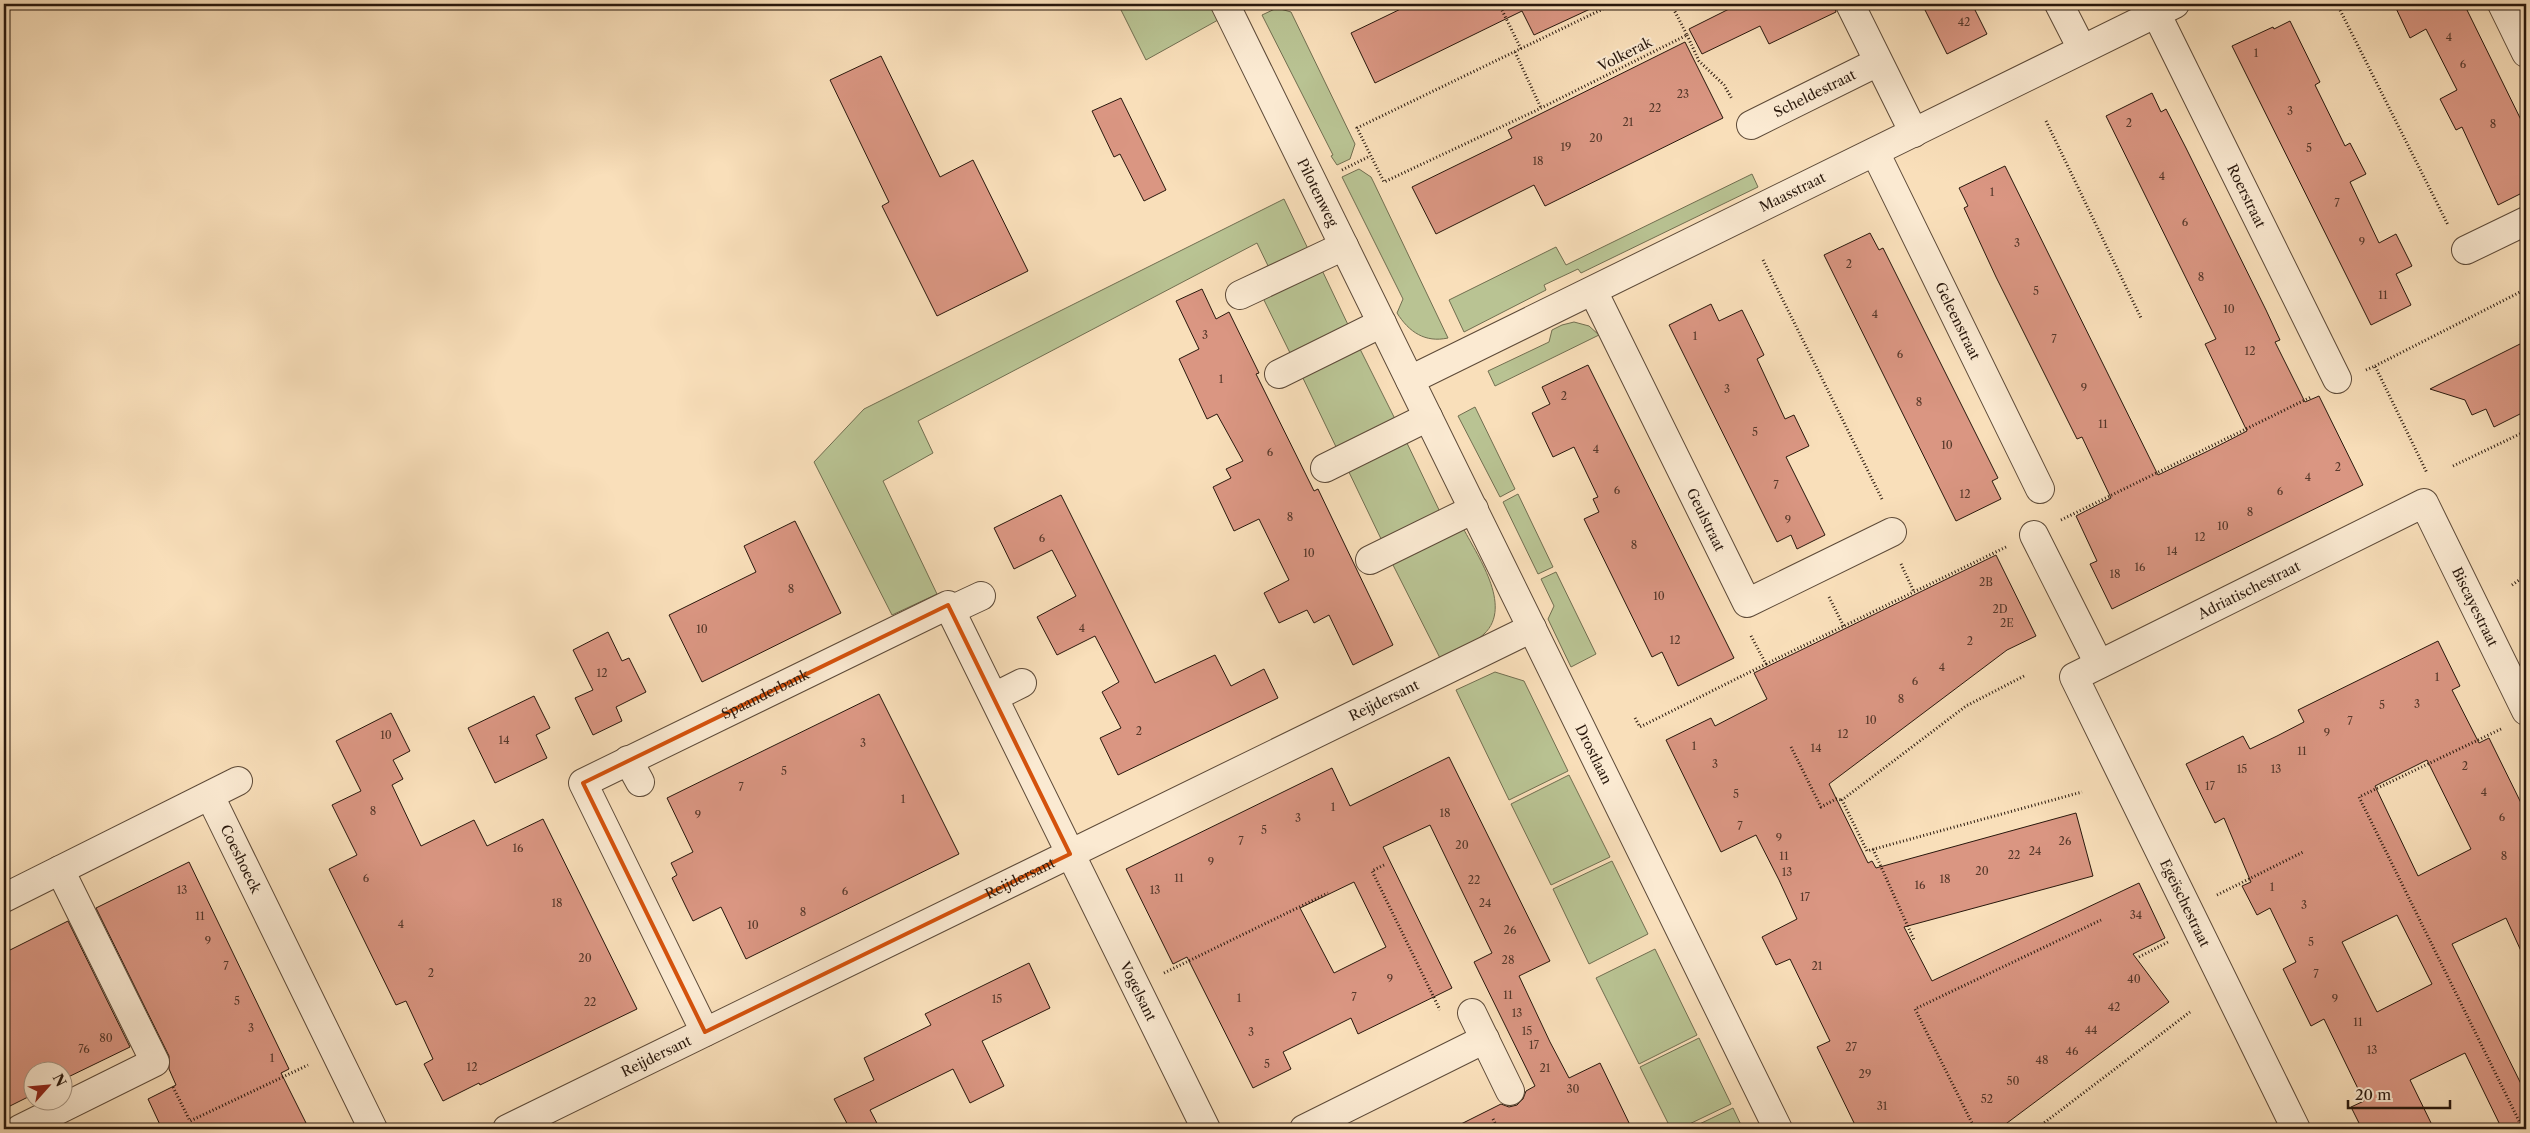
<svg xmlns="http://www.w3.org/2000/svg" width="2530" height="1133" font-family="'Libre Caslon Text',serif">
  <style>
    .green { fill: #b9c393; stroke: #716e50 }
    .building { fill: #da9682; stroke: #29180d; fill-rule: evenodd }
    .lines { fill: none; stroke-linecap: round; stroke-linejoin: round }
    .minor-casing { stroke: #5d4a38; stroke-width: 30 }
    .path { stroke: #29180d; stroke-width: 3; stroke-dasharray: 1 2.5; stroke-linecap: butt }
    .minor { stroke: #fbead2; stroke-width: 28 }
    .marked { fill: none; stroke: #d5520c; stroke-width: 4; stroke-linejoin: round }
    .labels { text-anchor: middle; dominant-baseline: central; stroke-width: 4; stroke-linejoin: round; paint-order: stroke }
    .number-label { font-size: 11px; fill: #55382a }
    .street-label { font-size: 14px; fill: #29180d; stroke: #fbead2 }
  </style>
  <rect width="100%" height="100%" fill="#f9dfba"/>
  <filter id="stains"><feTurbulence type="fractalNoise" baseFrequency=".004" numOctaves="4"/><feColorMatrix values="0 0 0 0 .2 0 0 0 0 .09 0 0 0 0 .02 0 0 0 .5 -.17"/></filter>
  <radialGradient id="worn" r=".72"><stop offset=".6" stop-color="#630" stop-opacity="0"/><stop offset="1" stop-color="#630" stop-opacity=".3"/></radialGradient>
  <g class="green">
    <path d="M 1118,4 L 1210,4 L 1218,20 L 1146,60 Z"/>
    <path d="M 1277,8 L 1291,12 L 1355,144 L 1350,159 L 1337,165 L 1331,156 L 1333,155 L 1262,15 Z"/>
    <path d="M 1359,169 L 1371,177 L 1374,183 L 1448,338 C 1425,343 1409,332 1397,313 L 1403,299 L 1342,177 Z"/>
    <path d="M 1752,174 L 1758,187 L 1581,273 L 1578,269 L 1544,285 L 1546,290 L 1464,332 L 1449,300 L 1556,247 L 1566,265 Z"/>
    <path d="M 1284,199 L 1310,253 L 1271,272 L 1257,243 L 918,421 L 933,453 L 883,481 L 937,594 L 892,615 L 814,462 L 864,409 Z"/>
    <path d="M 1320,266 L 1351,331 L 1293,359 L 1261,294 Z"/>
    <path d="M 1574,322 L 1589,326 L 1599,335 L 1495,386 L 1488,371 L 1549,342 L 1552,330 L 1562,325 Z"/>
    <path d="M 1357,343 L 1396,421 L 1338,451 L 1300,372 Z"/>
    <path d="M 1475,407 L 1515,489 L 1500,497 L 1458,416 Z"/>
    <path d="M 1405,439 L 1441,514 L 1383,543 L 1347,468 Z"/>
    <path d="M 1518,494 L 1553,567 L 1538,574 L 1503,502 Z"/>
    <path d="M 1462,526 C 1476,554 1514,606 1484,634 C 1473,645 1454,651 1440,658 L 1391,561 Z"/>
    <path d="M 1556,572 L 1596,654 L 1571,667 L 1548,619 L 1554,606 L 1541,579 Z"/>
    <path d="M 1495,672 L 1524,681 L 1568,771 L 1509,800 L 1456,690 Z"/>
    <path d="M 1569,775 L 1610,857 L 1551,885 L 1511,804 Z"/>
    <path d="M 1612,861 L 1648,934 L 1589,964 L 1553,889 Z"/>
    <path d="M 1655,949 L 1697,1035 L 1639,1064 L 1596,978 Z"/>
    <path d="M 1699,1038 L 1731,1104 L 1679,1129 L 1671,1129 L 1640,1067 Z"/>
    <path d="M 1733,1108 L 1743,1129 L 1689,1129 Z"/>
  </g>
  <g class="building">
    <path d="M 1411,4 L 1601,4 L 1534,35 L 1522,11 L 1375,83 L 1351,33 Z"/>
    <path d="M 1739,4 L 1834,4 L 1836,12 L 1769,44 L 1760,26 L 1702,54 L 1689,29 Z"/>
    <path d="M 1922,4 L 1972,4 L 1987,34 L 1947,54 Z"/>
    <path d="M 2394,4 L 2479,4 L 2467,10 L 2526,130 L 2526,191 L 2498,205 L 2462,127 L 2456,130 L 2440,99 L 2457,90 L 2426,29 L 2410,38 Z"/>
    <path d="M 2290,21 L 2320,82 L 2315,85 L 2345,146 L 2350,143 L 2366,174 L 2350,182 L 2379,243 L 2396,234 L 2412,266 L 2396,274 L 2411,305 L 2371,325 L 2232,46 L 2273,27 L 2274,29 Z"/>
    <path d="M 1685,42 L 1723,118 L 1545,206 L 1534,185 L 1436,234 L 1412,187 L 1512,138 L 1508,130 Z"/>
    <path d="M 881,56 L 940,177 L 973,160 L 1028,271 L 937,316 L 882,206 L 889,202 L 830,80 Z"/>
    <path d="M 2152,93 L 2161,112 L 2166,109 L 2186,148 L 2266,310 L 2280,340 L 2275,342 L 2305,402 L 2319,396 L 2363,485 L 2112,609 L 2090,564 L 2097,561 L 2076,516 L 2111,498 L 2082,437 L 2077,439 L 1996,277 L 1964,208 L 1968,206 L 1959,188 L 2005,166 L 2158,475 L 2208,451 L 2247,431 L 2205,344 L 2216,339 L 2106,116 Z"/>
    <path d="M 1121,98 L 1166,190 L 1144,201 L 1120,154 L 1114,157 L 1092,111 Z"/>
    <path d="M 1870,233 L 1879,250 L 1883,248 L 1998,478 L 1992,481 L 2001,499 L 1956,521 L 1824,255 Z"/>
    <path d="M 1202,289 L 1216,319 L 1229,312 L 1259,373 L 1256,374 L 1314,491 L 1318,489 L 1393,645 L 1353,665 L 1329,615 L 1314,623 L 1307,610 L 1279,623 L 1264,593 L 1289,580 L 1259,519 L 1234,531 L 1213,487 L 1231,478 L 1226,469 L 1243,461 L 1217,414 L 1207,419 L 1179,359 L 1199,349 L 1176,301 Z"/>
    <path d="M 1711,304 L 1719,321 L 1742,310 L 1764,355 L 1757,359 L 1785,419 L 1794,415 L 1809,446 L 1786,457 L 1825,535 L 1797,549 L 1791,535 L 1777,542 L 1669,325 Z"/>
    <path d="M 2526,341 L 2526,411 L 2494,427 L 2486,409 L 2472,415 L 2465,400 L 2430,389 Z"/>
    <path d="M 1588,365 L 1734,658 L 1678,686 L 1662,652 L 1652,657 L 1584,519 L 1599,512 L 1593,499 L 1598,497 L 1574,447 L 1553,457 L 1532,413 L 1550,404 L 1542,387 Z"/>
    <path d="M 1061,495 L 1155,683 L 1215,655 L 1231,686 L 1264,669 L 1278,698 L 1118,775 L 1100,738 L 1121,728 L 1102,692 L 1119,682 L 1095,636 L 1057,655 L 1037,617 L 1076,596 L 1052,550 L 1014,569 L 994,528 Z"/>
    <path d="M 795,521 L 841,613 L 702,682 L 669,615 L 756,572 L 744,546 Z"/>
    <path d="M 1996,555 L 2036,636 L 2007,650 L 1829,784 L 1868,863 L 1872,861 L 1876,868 L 2076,813 L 2093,876 L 1904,927 L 1932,981 L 2139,883 L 2165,938 L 2133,954 L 2169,1002 L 1999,1129 L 1857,1129 L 1817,1047 L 1830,1041 L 1790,959 L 1776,965 L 1762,937 L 1797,919 L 1779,880 L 1756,835 L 1721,852 L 1666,740 L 1711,718 L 1715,726 L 1767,699 L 1754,673 Z"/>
    <path d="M 608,632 L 622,661 L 629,658 L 646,692 L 616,707 L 622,721 L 593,735 L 575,698 L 593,690 L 573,650 Z"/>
    <path d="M 2438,641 L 2460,686 L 2452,690 L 2479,743 L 2489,738 L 2526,813 L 2526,962 L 2506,918 L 2452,944 L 2526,1094 L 2526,1129 L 2502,1129 L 2465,1053 L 2410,1080 L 2434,1129 L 2362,1129 L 2351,1107 L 2364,1101 L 2324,1019 L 2311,1026 L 2283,969 L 2296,962 L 2270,908 L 2257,915 L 2242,886 L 2251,882 L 2224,818 L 2215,823 L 2186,764 L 2243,736 L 2250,749 L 2277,736 L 2304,722 L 2298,710 ZM 2427,760 L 2471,849 L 2418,876 L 2375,786 ZM 2397,915 L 2432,984 L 2377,1012 L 2342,942 Z"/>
    <path d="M 879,694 L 959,854 L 746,959 L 721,907 L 693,921 L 686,907 L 672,878 L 677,875 L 671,863 L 693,852 L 667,798 Z"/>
    <path d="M 534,696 L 550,728 L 536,735 L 547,758 L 495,783 L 468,728 Z"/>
    <path d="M 391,713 L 410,751 L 393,760 L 403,779 L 392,785 L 421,846 L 474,820 L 487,846 L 543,819 L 637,1009 L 480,1085 L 479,1083 L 443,1101 L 424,1064 L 433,1059 L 406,1001 L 396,1005 L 329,869 L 357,855 L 332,805 L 361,791 L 336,741 Z"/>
    <path d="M 1449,757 L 1550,961 L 1519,976 L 1550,1042 L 1569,1078 L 1600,1063 L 1632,1129 L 1451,1129 L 1501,1104 L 1509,1107 L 1517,1105 L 1523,1099 L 1526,1091 L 1535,1086 L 1474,962 L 1492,953 L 1430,825 L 1383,847 L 1452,988 L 1358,1034 L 1351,1018 L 1283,1052 L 1291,1069 L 1253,1088 L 1187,957 L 1173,964 L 1126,869 L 1332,768 L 1350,806 ZM 1354,882 L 1386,947 L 1334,973 L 1300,908 Z"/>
    <path d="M 189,862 L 289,1069 L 281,1073 L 309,1129 L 162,1129 L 148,1099 L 176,1085 L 169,1069 L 169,1056 L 96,908 Z"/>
    <path d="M 68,921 L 130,1047 L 62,1080 L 62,1070 L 32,1070 L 32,1095 L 4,1109 L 4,953 Z"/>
    <path d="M 1029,963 L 1050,1008 L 982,1041 L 1004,1086 L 970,1103 L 953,1069 L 870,1110 L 880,1129 L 850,1129 L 834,1099 L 874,1080 L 864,1058 L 931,1025 L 925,1014 Z"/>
  </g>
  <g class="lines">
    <defs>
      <g id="minor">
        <path id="s1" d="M 1225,4 L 1778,1129"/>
        <path d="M 1850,4 L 1914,133"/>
        <path d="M 2059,4 L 2082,49"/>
        <path d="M 2502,4 L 2526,53"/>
        <path id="s2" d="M 2156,13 L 2337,379"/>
        <path id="s3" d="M 1751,125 L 1878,62"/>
        <path id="s4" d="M 1875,152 L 2040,489"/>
        <path d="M 2466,250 L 2526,221"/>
        <path id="s5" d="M 1593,291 L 1747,603 L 1892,532"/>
        <path d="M 1240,295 L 1344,246"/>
        <path d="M 1279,374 L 1382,323"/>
        <path id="s6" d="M 1410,380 L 2175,4"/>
        <path d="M 1325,468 L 1428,417"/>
        <path d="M 2034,535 L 2099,664"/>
        <path d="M 1370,560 L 1474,509"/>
        <path d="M 951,610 L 981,596"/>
        <path d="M 994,697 L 1022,683"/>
        <path d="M 628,760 L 640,782"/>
        <path id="s7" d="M 210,796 L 373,1129"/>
        <path d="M 4,898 L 238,781"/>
        <path d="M 1472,1013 L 1510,1091"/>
        <path id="s8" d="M 705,1032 L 583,783 L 948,605 L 1206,1129"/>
        <path d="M 20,1129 L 155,1062 L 60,870"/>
        <path id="s9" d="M 507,1129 L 1532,628"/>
        <path d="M 1304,1129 L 1485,1039"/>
        <path id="s10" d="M 2296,1129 L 2074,677 L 2424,503 L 2526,711"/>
      </g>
    </defs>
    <use href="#minor" class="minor-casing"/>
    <g class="path">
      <path d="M 1499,4 L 1521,49"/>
      <path d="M 1613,4 L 1357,128 L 1384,182 L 1535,111 L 1687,35 L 1671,4"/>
      <path d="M 2337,4 L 2448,225"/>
      <path d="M 1261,8 L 1269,4"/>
      <path d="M 1687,35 L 1699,61 L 1724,85 L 1732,99"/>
      <path d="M 1515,52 L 1541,108"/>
      <path d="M 2046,121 L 2141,318"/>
      <path d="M 1342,170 L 1370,156"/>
      <path d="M 1763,260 L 1883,501"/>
      <path d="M 2375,366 L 2526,289"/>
      <path d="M 2366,370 L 2375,366 L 2427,473"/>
      <path d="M 2453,466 L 2526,431"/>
      <path d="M 2061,520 L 2311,397"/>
      <path d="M 1901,564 L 1914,592"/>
      <path d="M 2512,585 L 2526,575"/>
      <path d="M 1829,597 L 1844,627"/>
      <path d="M 1766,664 L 2006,547"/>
      <path d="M 2024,676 L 1966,706 L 1842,800 L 1867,851 L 2082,792"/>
      <path d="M 1635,718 L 1640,727 L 1766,664 L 1750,634"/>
      <path d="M 2501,729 L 2359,797 L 2523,1129"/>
      <path d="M 1791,747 L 1821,807 L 1836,799 L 1842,800"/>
      <path d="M 1873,849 L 1914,940"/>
      <path d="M 1384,865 L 1372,871 L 1440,1010"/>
      <path d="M 2217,895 L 2303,852"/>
      <path d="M 2139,957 L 2168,942"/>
      <path d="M 1164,973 L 1328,893"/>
      <path d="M 173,1087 L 190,1121 L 308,1065"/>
      <path d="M 1493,1119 L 1498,1129"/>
      <path d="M 1975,1129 L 1915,1009 L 2101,920"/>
      <path d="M 2036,1129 L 2190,1012"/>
    </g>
    <use href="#minor" class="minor"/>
  </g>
  <path class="marked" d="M 948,605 L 1070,854 L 705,1032 L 583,783 Z"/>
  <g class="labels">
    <g class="number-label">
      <text x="1964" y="22">42</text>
      <text x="2449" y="37">4</text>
      <text x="2256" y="53">1</text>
      <text x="2463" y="64">6</text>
      <text x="1683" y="94">23</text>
      <text x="1655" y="108">22</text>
      <text x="2290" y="111">3</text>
      <text x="1628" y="122">21</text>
      <text x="2129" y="123">2</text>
      <text x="2493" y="124">8</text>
      <text x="1596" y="138">20</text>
      <text x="1566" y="147">19</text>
      <text x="2309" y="148">5</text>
      <text x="1538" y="161">18</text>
      <text x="2162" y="176">4</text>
      <text x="1992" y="192">1</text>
      <text x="2337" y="203">7</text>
      <text x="2185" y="222">6</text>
      <text x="2362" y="242">9</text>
      <text x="2017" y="243">3</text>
      <text x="1849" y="264">2</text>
      <text x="2201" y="277">8</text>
      <text x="2036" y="291">5</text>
      <text x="2383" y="295">11</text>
      <text x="2229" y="309">10</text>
      <text x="1875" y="314">4</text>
      <text x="1205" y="335">3</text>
      <text x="1695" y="336">1</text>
      <text x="2054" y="339">7</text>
      <text x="2250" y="351">12</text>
      <text x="1900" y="354">6</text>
      <text x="1221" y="379">1</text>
      <text x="2084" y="388">9</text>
      <text x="1727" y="389">3</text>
      <text x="1564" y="396">2</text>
      <text x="1919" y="402">8</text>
      <text x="2103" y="424">11</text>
      <text x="1755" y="432">5</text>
      <text x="1947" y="445">10</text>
      <text x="1596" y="449">4</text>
      <text x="1270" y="452">6</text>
      <text x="2338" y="467">2</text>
      <text x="2308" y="477">4</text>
      <text x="1776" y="485">7</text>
      <text x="1617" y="490">6</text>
      <text x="2280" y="491">6</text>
      <text x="1965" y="494">12</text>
      <text x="2250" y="512">8</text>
      <text x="1290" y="517">8</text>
      <text x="1788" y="520">9</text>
      <text x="2223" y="526">10</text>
      <text x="2200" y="537">12</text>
      <text x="1042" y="538">6</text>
      <text x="1634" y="545">8</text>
      <text x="2172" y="551">14</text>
      <text x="1309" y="553">10</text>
      <text x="2140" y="567">16</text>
      <text x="2115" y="574">18</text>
      <text x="1986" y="582">2B</text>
      <text x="791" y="589">8</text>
      <text x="1659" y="596">10</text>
      <text x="2000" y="609">2D</text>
      <text x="2007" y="623">2E</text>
      <text x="1082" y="628">4</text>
      <text x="702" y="629">10</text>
      <text x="1675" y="640">12</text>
      <text x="1970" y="641">2</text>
      <text x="1942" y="667">4</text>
      <text x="602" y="673">12</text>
      <text x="2437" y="677">1</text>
      <text x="1915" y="681">6</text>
      <text x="1901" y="699">8</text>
      <text x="2417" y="704">3</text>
      <text x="2382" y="705">5</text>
      <text x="1871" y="720">10</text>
      <text x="2350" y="721">7</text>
      <text x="1139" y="731">2</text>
      <text x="2327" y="733">9</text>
      <text x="1843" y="734">12</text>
      <text x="386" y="735">10</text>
      <text x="504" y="740">14</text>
      <text x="863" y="743">3</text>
      <text x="1694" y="746">1</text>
      <text x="1816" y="748">14</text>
      <text x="2302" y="751">11</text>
      <text x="1715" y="764">3</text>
      <text x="2465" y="766">2</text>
      <text x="2242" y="769">15</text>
      <text x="2276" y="769">13</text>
      <text x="784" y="771">5</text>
      <text x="2210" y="786">17</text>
      <text x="741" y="787">7</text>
      <text x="2484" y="792">4</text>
      <text x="1736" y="794">5</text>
      <text x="903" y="799">1</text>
      <text x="1333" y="807">1</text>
      <text x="373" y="811">8</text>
      <text x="1445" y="813">18</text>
      <text x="698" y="815">9</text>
      <text x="2502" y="817">6</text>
      <text x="1298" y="818">3</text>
      <text x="1740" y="826">7</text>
      <text x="1264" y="830">5</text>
      <text x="1779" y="838">9</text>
      <text x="1241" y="841">7</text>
      <text x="2065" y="841">26</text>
      <text x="1462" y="845">20</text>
      <text x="518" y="848">16</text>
      <text x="2035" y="851">24</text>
      <text x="2014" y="855">22</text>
      <text x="1784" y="856">11</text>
      <text x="2504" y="856">8</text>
      <text x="1211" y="862">9</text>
      <text x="1982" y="871">20</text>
      <text x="1787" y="872">13</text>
      <text x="366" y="878">6</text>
      <text x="1179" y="878">11</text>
      <text x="1945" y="879">18</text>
      <text x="1474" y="880">22</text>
      <text x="1920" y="885">16</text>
      <text x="2272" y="887">1</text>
      <text x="182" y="890">13</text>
      <text x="1155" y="890">13</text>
      <text x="845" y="891">6</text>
      <text x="1805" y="897">17</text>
      <text x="557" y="903">18</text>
      <text x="1485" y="903">24</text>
      <text x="2304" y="905">3</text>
      <text x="803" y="912">8</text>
      <text x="2136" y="915">34</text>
      <text x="200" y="916">11</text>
      <text x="401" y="924">4</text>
      <text x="753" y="925">10</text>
      <text x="1510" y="930">26</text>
      <text x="208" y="941">9</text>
      <text x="2311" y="942">5</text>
      <text x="585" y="958">20</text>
      <text x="1508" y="960">28</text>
      <text x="226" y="966">7</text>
      <text x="1817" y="966">21</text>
      <text x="431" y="973">2</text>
      <text x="2316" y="974">7</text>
      <text x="1390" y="979">9</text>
      <text x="2134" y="979">40</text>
      <text x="1508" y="995">11</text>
      <text x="1354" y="997">7</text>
      <text x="1239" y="998">1</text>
      <text x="997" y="999">15</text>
      <text x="2335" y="999">9</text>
      <text x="237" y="1001">5</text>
      <text x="590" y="1002">22</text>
      <text x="2114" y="1007">42</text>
      <text x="1517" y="1013">13</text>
      <text x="2358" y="1022">11</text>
      <text x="251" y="1028">3</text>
      <text x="2091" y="1030">44</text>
      <text x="1527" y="1031">15</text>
      <text x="1251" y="1032">3</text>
      <text x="106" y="1038">80</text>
      <text x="1534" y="1045">17</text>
      <text x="1851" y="1047">27</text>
      <text x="84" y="1049">76</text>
      <text x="2372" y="1050">13</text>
      <text x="2072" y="1051">46</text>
      <text x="272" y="1058">1</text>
      <text x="2042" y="1060">48</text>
      <text x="1267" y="1064">5</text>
      <text x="472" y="1067">12</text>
      <text x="1545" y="1068">21</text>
      <text x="1865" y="1074">29</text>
      <text x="2013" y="1081">50</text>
      <text x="1573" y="1089">30</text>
      <text x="1987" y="1099">52</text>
      <text x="1882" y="1106">31</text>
    </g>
    <g class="street-label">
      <text transform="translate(1625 54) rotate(-27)">Volkerak</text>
      <text stroke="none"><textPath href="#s3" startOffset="71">Scheldestraat</textPath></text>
      <text stroke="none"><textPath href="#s1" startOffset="210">Pilotenweg</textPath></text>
      <text stroke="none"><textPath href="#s6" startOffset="426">Maasstraat</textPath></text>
      <text stroke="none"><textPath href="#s2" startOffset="204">Roerstraat</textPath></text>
      <text stroke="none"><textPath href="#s4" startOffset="188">Geleenstraat</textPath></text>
      <text stroke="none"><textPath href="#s5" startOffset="255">Geulstraat</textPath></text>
      <text stroke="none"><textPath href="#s10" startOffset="699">Adriatischestraat</textPath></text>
      <text stroke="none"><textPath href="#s10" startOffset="1010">Biscayestraat</textPath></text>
      <text stroke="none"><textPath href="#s8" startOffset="480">Spaanderbank</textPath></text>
      <text stroke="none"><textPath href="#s9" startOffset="976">Reijdersant</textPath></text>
      <text stroke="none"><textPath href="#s1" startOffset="836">Drostlaan</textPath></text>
      <text stroke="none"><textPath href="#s7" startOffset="70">Coeshoeck</textPath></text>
      <text stroke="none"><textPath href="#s9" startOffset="571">Reijdersant</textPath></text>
      <text transform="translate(2185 903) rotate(64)">Egeïschestraat</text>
      <text stroke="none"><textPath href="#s8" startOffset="1114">Vogelsant</textPath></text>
      <text stroke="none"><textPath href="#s9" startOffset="166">Reijdersant</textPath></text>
    </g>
  </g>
  <rect width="2530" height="1133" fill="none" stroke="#f9dfba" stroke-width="20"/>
  <rect x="5" y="5" width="2520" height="1123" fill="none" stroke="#29180d" stroke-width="2.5"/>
  <rect x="10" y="10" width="2510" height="1113" fill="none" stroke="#29180d"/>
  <g transform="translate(48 1086) rotate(63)"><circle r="24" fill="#fbead2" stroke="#a79683"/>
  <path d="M0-4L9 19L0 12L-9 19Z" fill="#8f2418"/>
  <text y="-8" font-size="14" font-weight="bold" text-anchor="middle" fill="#29180d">N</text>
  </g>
  <path d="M2348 1100v8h102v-8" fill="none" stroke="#29180d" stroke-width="2.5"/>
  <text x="2355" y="1100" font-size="15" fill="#29180d" stroke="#fbead2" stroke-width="4" paint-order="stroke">20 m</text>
  <rect width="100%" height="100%" filter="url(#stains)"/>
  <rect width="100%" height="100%" fill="url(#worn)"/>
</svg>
